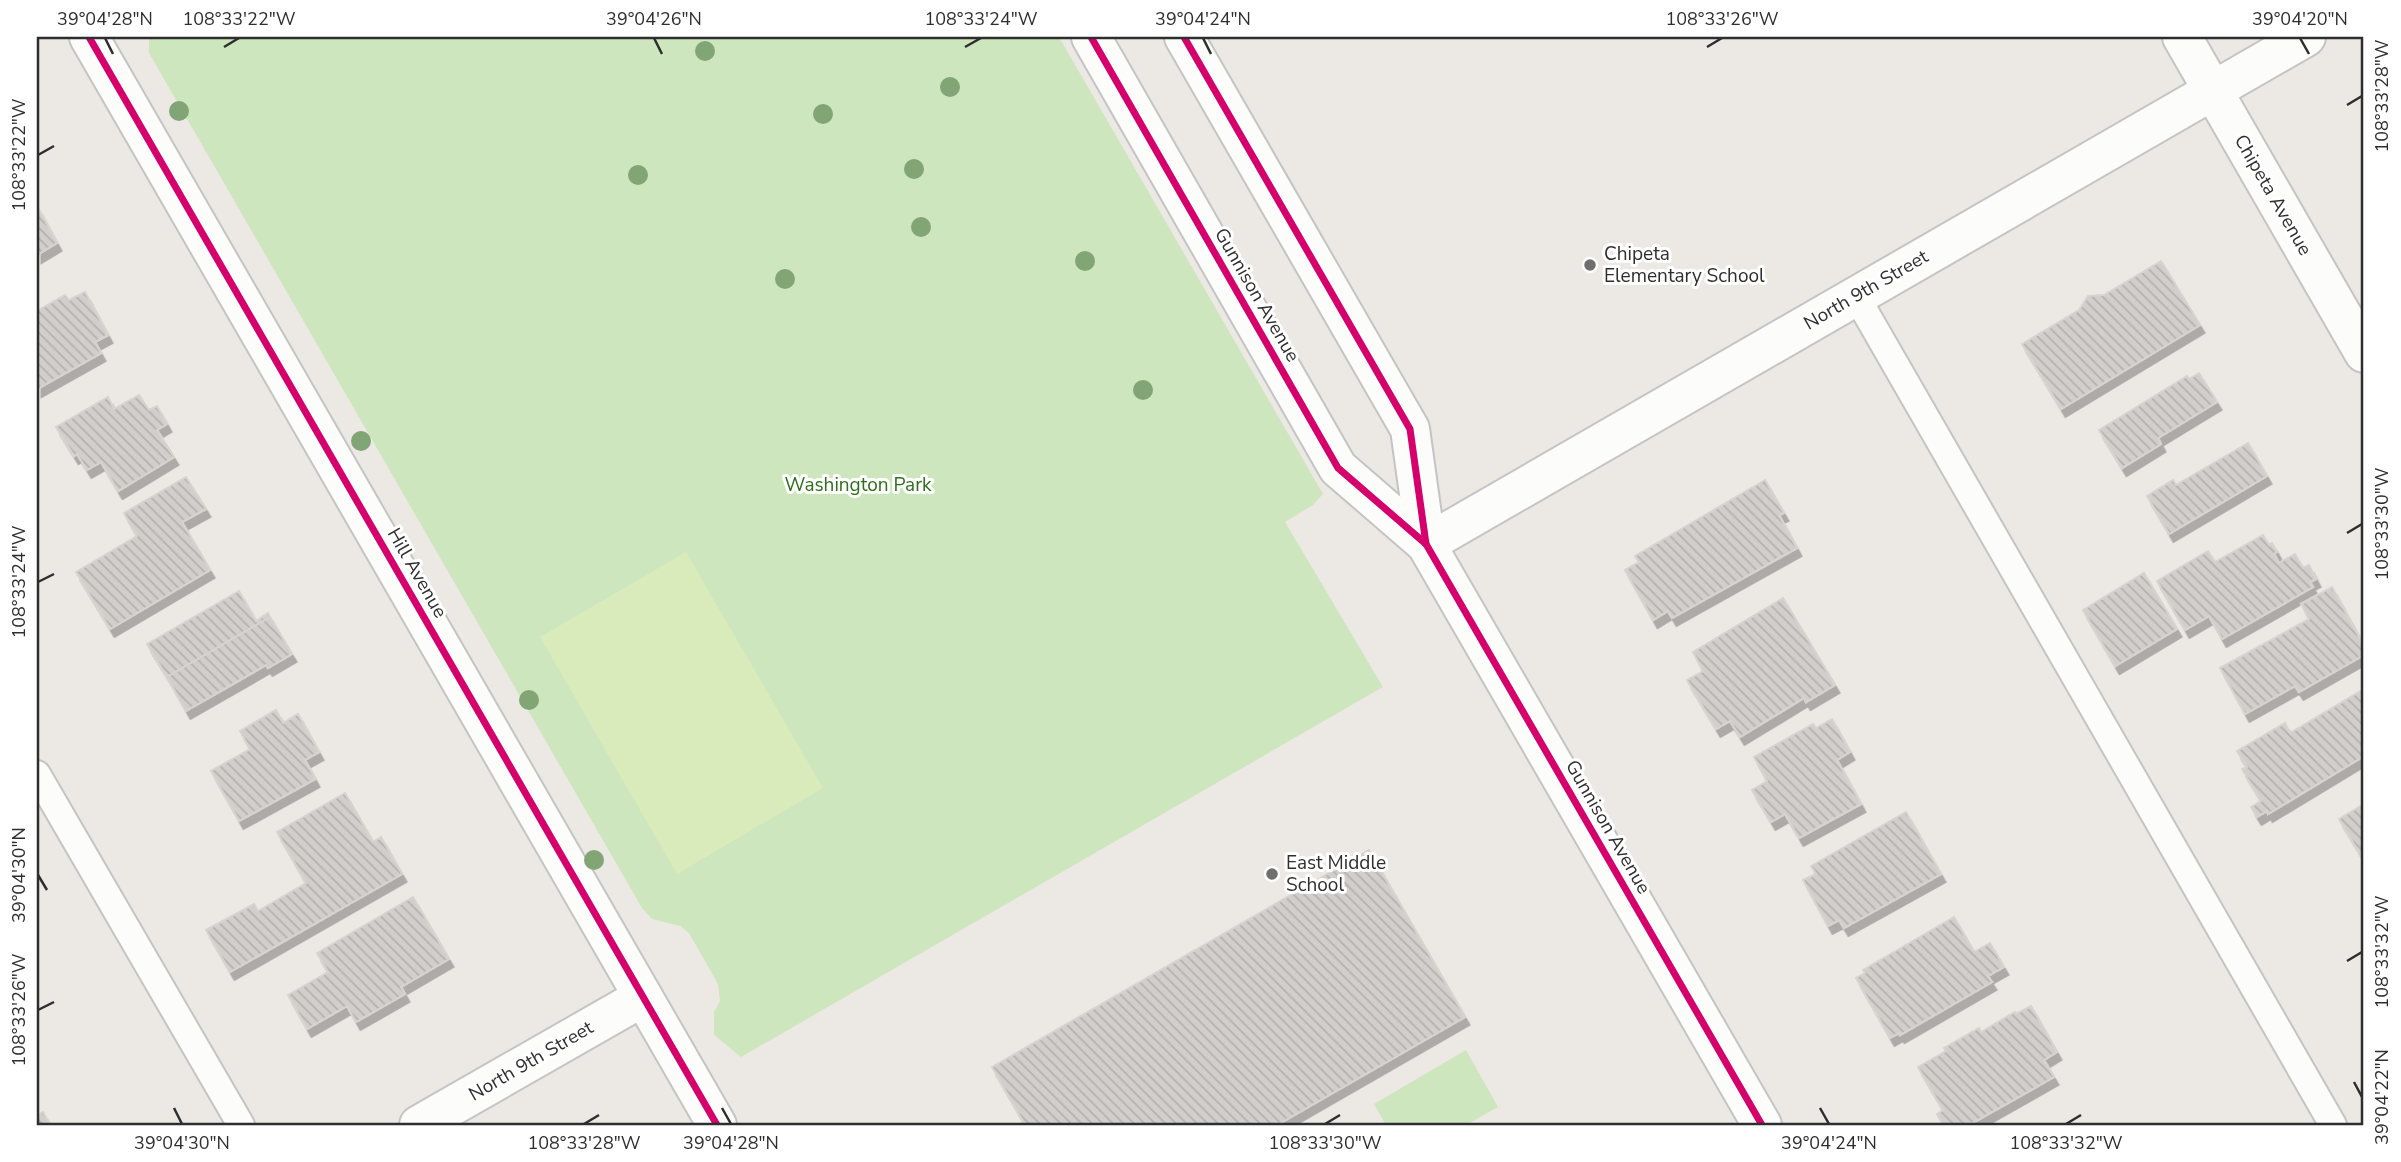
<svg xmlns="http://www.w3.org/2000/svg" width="2401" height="1162" font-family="'Nunito Sans',sans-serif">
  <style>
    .grass { fill: #cee6be }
    .pitch { fill: #d9eabb }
    .building { fill: url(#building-back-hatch); stroke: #d7d4d0; stroke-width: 2; filter: url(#shadow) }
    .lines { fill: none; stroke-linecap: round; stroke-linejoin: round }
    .lane-casing { stroke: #c5c4c5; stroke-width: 30 }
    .street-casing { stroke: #c5c4c5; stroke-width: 42 }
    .secondary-casing { stroke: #c5c4c5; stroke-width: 42 }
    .lane { stroke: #fcfcfb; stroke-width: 26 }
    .street { stroke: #fcfcfb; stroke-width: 38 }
    .secondary { stroke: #fcfcfb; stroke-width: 38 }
    .cycleway-casing { stroke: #fff; stroke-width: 11 }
    .cycleway { stroke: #d6006c; stroke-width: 7 }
    .tree { fill: #82a575 }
    .ticks { fill: none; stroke: #2e2e2e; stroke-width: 2.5 }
    .poi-dot { fill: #706f6e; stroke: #fff; stroke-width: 2.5 }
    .labels { text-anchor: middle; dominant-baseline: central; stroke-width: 6; stroke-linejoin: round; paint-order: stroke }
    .street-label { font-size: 19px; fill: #2e2e2e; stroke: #fff }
    .poi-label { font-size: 19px; fill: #2e2e2e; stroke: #fff; text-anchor: start }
    .park-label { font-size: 19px; fill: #2c6e1b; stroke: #fff }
    .neatline { fill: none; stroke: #2e2e2e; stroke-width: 2.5 }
    .ticks-label { font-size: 18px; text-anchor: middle; fill: #2e2e2e }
  </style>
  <defs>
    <pattern id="building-back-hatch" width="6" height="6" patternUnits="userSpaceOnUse" patternTransform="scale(1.75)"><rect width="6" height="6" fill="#d1cecb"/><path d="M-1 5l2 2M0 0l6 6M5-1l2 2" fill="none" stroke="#b4b1af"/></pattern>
    <filter id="shadow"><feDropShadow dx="4.5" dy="8" stdDeviation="0" flood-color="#0004"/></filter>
  </defs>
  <rect width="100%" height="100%" fill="#ece8e4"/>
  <g class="grass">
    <path d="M 149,37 L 1059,37 L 1323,494 L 1313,505 L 1285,522 L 1383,687 L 741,1057 L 714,1035 L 714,1012 L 720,1001 L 718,984 L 689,933 L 680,926 L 652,919 L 642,908 L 149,53 Z"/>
    <path d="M 1466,1050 L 1498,1107 L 1466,1125 L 1386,1125 L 1374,1104 Z"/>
  </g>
  <path class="pitch" d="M 686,552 L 823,788 L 677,874 L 540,637 Z"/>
  <g class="building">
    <path d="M 37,206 L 57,243 L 37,255 Z"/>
    <path d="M 2161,261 L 2200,325 L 2061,409 L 2022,344 L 2079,310 L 2088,296 L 2104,295 Z"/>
    <path d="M 85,292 L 108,335 L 95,342 L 101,353 L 37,389 L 37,311 L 65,295 L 69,300 Z"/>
    <path d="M 2199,373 L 2217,402 L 2158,438 L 2161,444 L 2122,468 L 2099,430 L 2187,376 L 2189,379 Z"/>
    <path d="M 139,395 L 149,410 L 157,406 L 167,424 L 157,430 L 174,457 L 118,491 L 101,462 L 87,470 L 77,454 L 74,456 L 56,427 L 108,397 L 114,409 Z"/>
    <path d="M 2248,443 L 2267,476 L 2169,534 L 2147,496 L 2173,480 L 2176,485 Z"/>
    <path d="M 186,477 L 206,509 L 182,522 L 210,570 L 110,629 L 76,572 L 137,536 L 124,513 Z"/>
    <path d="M 1765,480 L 1784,513 L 1779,515 L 1797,548 L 1672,618 L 1668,611 L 1653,620 L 1625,570 L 1639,562 L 1635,556 Z"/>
    <path d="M 2263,535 L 2269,545 L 2272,543 L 2277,552 L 2274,554 L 2279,563 L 2295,554 L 2303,568 L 2309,565 L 2316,579 L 2310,582 L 2313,587 L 2222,639 L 2209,616 L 2185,630 L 2157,581 L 2208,551 L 2215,562 Z"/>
    <path d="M 2144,573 L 2177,629 L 2115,666 L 2083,610 Z"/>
    <path d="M 2332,587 L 2364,646 L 2364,655 L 2299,692 L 2295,686 L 2245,714 L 2220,668 L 2309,619 L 2301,604 Z"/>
    <path d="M 239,591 L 256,621 L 268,613 L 270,617 L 167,677 L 147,644 Z"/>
    <path d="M 1783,598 L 1835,685 L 1806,702 L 1804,698 L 1740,737 L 1730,721 L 1716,729 L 1687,680 L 1703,671 L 1693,652 Z"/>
    <path d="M 270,617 L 292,654 L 268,668 L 266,665 L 186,711 L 167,677 Z"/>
    <path d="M 2364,689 L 2364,756 L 2268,814 L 2267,811 L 2257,817 L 2251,807 L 2261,801 L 2242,769 L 2247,767 L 2237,751 L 2285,723 L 2290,733 Z"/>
    <path d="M 276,710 L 283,723 L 298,714 L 319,752 L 305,760 L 315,779 L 239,821 L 211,771 L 250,749 L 240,731 Z"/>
    <path d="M 1832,719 L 1850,752 L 1837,760 L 1861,804 L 1799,838 L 1785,814 L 1771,822 L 1752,790 L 1767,781 L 1754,757 L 1813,724 L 1816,728 Z"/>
    <path d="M 345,793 L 373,842 L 381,837 L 402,874 L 230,972 L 206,930 L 254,904 L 258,911 L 306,883 L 277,832 Z"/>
    <path d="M 2364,804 L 2364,858 L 2363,859 L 2339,819 Z"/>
    <path d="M 1906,812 L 1941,874 L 1844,928 L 1839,920 L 1828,926 L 1803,880 L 1816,874 L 1811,866 Z"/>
    <path d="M 1369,850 L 1465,1017 L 1277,1125 L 1025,1125 L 992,1067 Z"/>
    <path d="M 413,897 L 449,959 L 401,987 L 405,994 L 356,1022 L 347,1006 L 307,1029 L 288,995 L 328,972 L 317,953 Z"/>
    <path d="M 1954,917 L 1974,952 L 1990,943 L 2004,967 L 1988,976 L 1992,982 L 1900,1035 L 1899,1033 L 1890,1038 L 1856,978 L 1865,973 L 1863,970 Z"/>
    <path d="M 2031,1006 L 2057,1052 L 2044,1060 L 2054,1077 L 1969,1125 L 1943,1125 L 1937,1114 L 1943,1110 L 1918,1067 L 1946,1051 L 1944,1048 L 1979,1028 L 1981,1032 L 2015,1012 L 2016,1014 Z"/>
    <path d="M 43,1112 L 50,1125 L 37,1125 L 37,1115 Z"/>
  </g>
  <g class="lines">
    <defs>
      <g id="lane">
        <path d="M 1856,296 L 2333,1125"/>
        <path d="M 37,774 L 241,1125"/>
      </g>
      <g id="street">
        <path d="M 89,37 L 717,1125"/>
        <path d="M 2182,37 L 2364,353"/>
        <path d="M 1426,544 L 2306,37"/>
        <path d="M 419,1125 L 643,997"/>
      </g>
      <g id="secondary">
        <path d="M 1091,37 L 1338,468 L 1426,544 L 1762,1125"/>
        <path d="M 1184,37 L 1410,429 L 1426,544"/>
      </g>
    </defs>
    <use href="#lane" class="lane-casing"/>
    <use href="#street" class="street-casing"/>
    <use href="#secondary" class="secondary-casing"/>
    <use href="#lane" class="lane"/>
    <use href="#street" class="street"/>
    <use href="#secondary" class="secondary"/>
    <defs>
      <g id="cycleway">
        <path d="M 89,37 L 717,1125"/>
        <path d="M 1091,37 L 1338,468 L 1426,544 L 1762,1125"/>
        <path d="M 1184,37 L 1410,429 L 1426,544"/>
      </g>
    </defs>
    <use href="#cycleway" class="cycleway-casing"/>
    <use href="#cycleway" class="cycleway"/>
  </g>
  <g class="tree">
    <circle cx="705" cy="51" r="10"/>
    <circle cx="950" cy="87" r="10"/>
    <circle cx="179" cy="111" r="10"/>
    <circle cx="823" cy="114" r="10"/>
    <circle cx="914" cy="169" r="10"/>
    <circle cx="638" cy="175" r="10"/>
    <circle cx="921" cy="227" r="10"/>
    <circle cx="1085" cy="261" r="10"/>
    <circle cx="785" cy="279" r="10"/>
    <circle cx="1143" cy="390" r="10"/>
    <circle cx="361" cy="441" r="10"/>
    <circle cx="529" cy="700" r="10"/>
    <circle cx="594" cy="860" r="10"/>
  </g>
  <path class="ticks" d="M 105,38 L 113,54M 654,38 L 662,54M 1203,38 L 1211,54M 2300,38 L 2309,54M 224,47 L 239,38M 965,47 L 981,38M 1707,47 L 1722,38M 2347,105 L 2362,96M 38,155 L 54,146M 2347,533 L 2362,524M 38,582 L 54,574M 38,875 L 47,890M 2347,961 L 2362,952M 38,1010 L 54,1002M 2354,1082 L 2362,1097M 174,1108 L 182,1124M 722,1108 L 731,1124M 1820,1108 L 1829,1124M 584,1124 L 599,1115M 1325,1124 L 1340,1115M 2066,1124 L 2081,1115"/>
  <g class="poi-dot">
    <circle cx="1590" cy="265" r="7"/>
    <circle cx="1272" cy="874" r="7"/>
  </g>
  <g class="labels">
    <g class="street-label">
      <text transform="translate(2273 195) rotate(60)">Chipeta Avenue</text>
      <text transform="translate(1866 290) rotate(-30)">North 9th Street</text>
      <text transform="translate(1257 295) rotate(60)">Gunnison Avenue</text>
      <text transform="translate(417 573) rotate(60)">Hill Avenue</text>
      <text transform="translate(1608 827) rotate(60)">Gunnison Avenue</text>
      <text transform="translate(531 1061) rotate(-30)">North 9th Street</text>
    </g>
    <g class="poi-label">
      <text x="1604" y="254">Chipeta<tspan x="1604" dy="22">Elementary School</tspan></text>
      <text x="1286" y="863">East Middle<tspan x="1286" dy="22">School</tspan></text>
    </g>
    <g class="park-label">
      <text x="858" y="485">Washington Park</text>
    </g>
  </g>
  <rect width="2401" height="1162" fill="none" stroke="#ffffff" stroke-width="77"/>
  <rect x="38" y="38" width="2324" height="1086" class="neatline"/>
  <g class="ticks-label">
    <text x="105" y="25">39°04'28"N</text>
    <text x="239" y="25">108°33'22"W</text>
    <text x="654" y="25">39°04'26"N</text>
    <text x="981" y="25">108°33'24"W</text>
    <text x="1203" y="25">39°04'24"N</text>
    <text x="1722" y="25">108°33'26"W</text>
    <text x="2300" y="25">39°04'20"N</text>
    <text transform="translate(2382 96) rotate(-90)" y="6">108°33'28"W</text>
    <text transform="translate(19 155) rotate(-90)" y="6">108°33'22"W</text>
    <text transform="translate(2382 524) rotate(-90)" y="6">108°33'30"W</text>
    <text transform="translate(19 582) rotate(-90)" y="6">108°33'24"W</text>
    <text transform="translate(19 875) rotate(-90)" y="6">39°04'30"N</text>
    <text transform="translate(2382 952) rotate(-90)" y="6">108°33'32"W</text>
    <text transform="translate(19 1010) rotate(-90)" y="6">108°33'26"W</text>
    <text transform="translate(2382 1097) rotate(-90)" y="6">39°04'22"N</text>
    <text x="182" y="1149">39°04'30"N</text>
    <text x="584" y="1149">108°33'28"W</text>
    <text x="731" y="1149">39°04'28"N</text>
    <text x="1325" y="1149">108°33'30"W</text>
    <text x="1829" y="1149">39°04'24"N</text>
    <text x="2066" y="1149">108°33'32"W</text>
  </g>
</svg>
